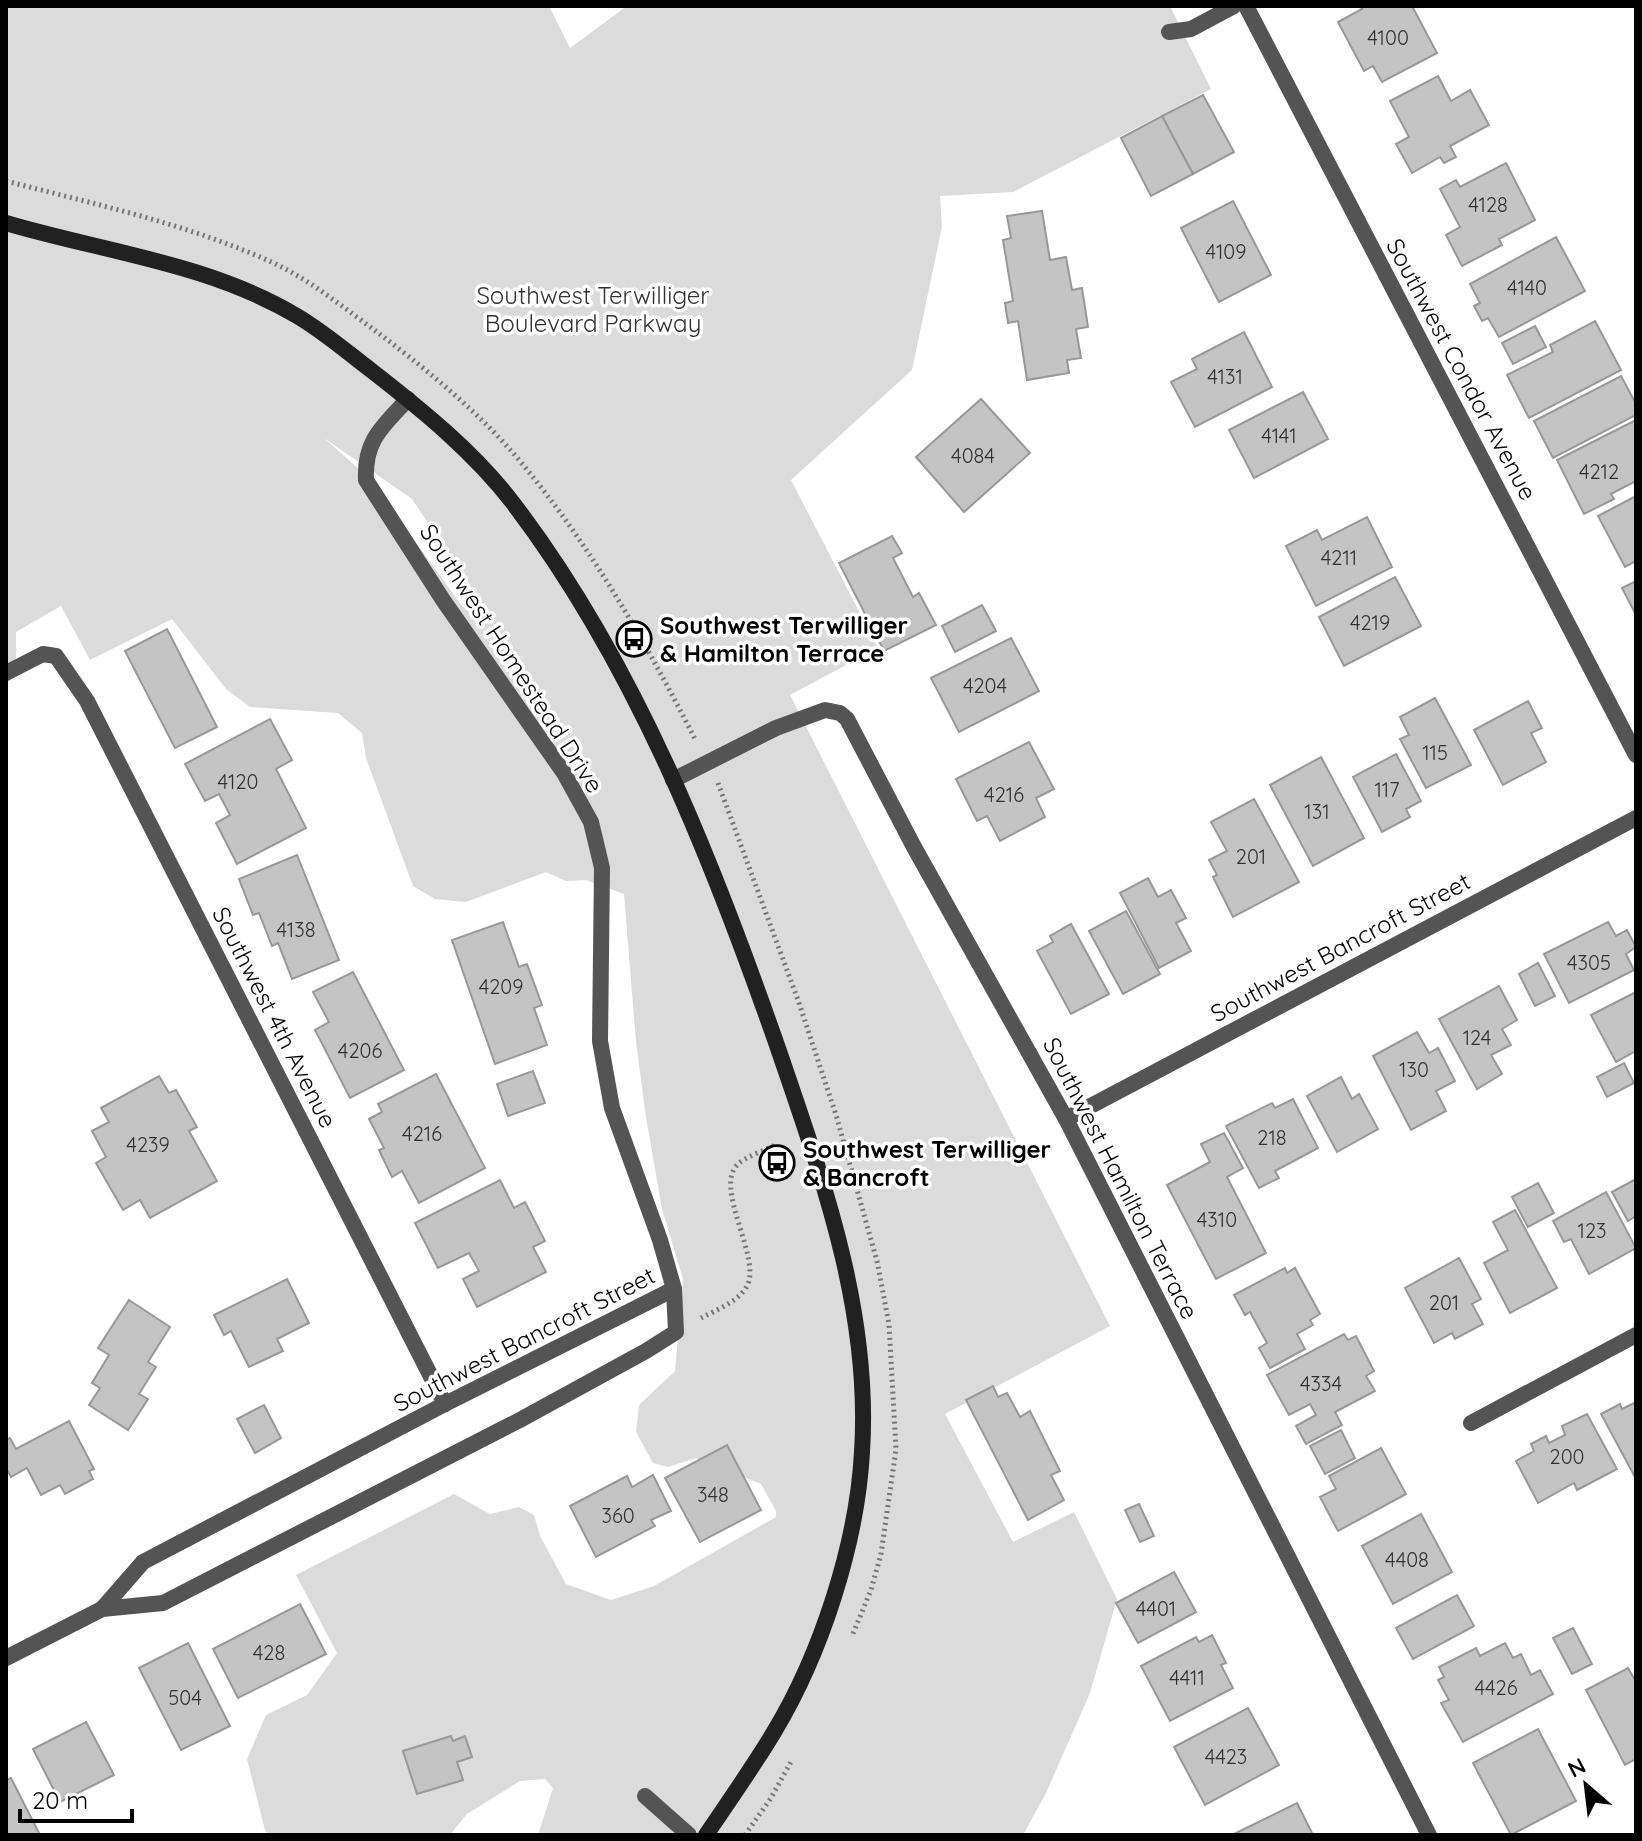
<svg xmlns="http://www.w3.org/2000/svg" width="1642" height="1841" font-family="Quicksand,sans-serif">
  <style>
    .green { fill: #dbdbdb; fill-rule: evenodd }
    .building { fill: #c4c4c4; stroke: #989898; stroke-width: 2 }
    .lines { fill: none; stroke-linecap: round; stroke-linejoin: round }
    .path { stroke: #767676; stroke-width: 5; stroke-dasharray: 2 4; stroke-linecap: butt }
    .minor { stroke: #545454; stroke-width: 16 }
    .secondary { stroke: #212121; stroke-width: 16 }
    .labels { text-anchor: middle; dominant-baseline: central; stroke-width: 7; stroke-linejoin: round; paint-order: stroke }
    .number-label { font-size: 20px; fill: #313131 }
    .park-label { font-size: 24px; fill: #323232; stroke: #fff }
    .street-label { font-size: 24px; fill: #000; stroke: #fff }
    .poi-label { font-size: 24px; font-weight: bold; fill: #000; stroke: #fff; text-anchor: start }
  </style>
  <rect width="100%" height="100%" fill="#fff"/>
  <path class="green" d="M 6,6 L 549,6 L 570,48 L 627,6 L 1170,6 L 1211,89 L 1013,192 L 940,196 L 942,227 L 912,370 L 791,480 L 878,648 L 790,695 L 1110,1326 L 945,1414 L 1013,1542 L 1074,1512 L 1117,1599 L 1090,1693 L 1046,1793 L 1023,1835 L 538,1835 L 553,1788 L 545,1779 L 520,1781 L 467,1814 L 450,1835 L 268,1835 L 265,1830 L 247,1759 L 266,1715 L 307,1695 L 337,1653 L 296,1575 L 454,1494 L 490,1514 L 519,1507 L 534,1515 L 540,1536 L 566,1584 L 611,1600 L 654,1586 L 776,1517 L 776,1511 L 761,1484 L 696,1458 L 668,1467 L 653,1463 L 636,1432 L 639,1405 L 675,1371 L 683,1279 L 662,1209 L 646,1117 L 636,1042 L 624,894 L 586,880 L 566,881 L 546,872 L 466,902 L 435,899 L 413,886 L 366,758 L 362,733 L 338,713 L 250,707 L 226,689 L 172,619 L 90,660 L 61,606 L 16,632 L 16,674 L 6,684 ZM 324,438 L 412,499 L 489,614 L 480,617 L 462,606 L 370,479 Z"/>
  <g class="building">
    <path d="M 1360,6 L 1412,6 L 1437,53 L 1382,82 L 1373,66 L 1364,71 L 1338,22 L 1362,9 Z"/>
    <path d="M 1438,76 L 1451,101 L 1470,90 L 1489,125 L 1450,146 L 1456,157 L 1444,163 L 1440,157 L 1412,173 L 1396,144 L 1409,137 L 1390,101 Z"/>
    <path d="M 1203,95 L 1234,152 L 1193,174 L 1162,116 Z"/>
    <path d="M 1162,116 L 1193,174 L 1151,196 L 1121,138 Z"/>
    <path d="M 1506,163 L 1535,220 L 1499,239 L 1502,245 L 1462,266 L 1446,235 L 1460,227 L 1440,189 L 1456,180 L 1460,187 Z"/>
    <path d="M 1233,201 L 1271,275 L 1219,302 L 1181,228 Z"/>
    <path d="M 1042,211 L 1050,260 L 1066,257 L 1072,290 L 1082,288 L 1088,327 L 1076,329 L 1081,358 L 1067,360 L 1069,373 L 1027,380 L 1018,321 L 1008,323 L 1005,303 L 1013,301 L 1003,240 L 1011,238 L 1007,216 Z"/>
    <path d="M 1556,237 L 1585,291 L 1499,337 L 1488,318 L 1482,321 L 1474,306 L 1480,303 L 1470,284 Z"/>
    <path d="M 1595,321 L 1621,370 L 1529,418 L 1507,375 L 1553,352 L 1550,345 Z"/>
    <path d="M 1535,326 L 1546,347 L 1513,364 L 1502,343 Z"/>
    <path d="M 1244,332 L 1272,387 L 1195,427 L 1171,382 L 1197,369 L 1192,359 Z"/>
    <path d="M 1621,376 L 1636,404 L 1636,415 L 1553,458 L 1534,421 Z"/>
    <path d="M 1303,392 L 1328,439 L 1254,478 L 1229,430 Z"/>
    <path d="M 981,399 L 1030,453 L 964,512 L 916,457 Z"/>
    <path d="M 1636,420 L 1636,481 L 1611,494 L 1614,499 L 1584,514 L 1557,460 Z"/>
    <path d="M 1636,496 L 1636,561 L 1625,567 L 1598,516 Z"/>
    <path d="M 1367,517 L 1392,567 L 1316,606 L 1286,546 L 1317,530 L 1322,540 Z"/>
    <path d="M 892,536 L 902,553 L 893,558 L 913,597 L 919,593 L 936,625 L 884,651 L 839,563 Z"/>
    <path d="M 1395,577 L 1421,626 L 1344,666 L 1319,617 Z"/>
    <path d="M 1636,581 L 1636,615 L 1622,588 Z"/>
    <path d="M 982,605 L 996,631 L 955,652 L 942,626 Z"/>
    <path d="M 167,629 L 217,727 L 175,748 L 125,651 Z"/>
    <path d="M 1011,638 L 1039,691 L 959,732 L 931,678 Z"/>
    <path d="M 1435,698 L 1471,765 L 1426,788 L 1400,739 L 1409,735 L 1400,717 Z"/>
    <path d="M 1528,701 L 1542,728 L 1531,733 L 1546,762 L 1503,785 L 1474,730 Z"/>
    <path d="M 270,719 L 292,760 L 276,769 L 306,828 L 237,864 L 216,823 L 230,815 L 219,794 L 205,801 L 185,764 Z"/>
    <path d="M 1029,742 L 1054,789 L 1036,798 L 1045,817 L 1000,841 L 987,816 L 977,821 L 956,779 Z"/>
    <path d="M 1396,754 L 1421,801 L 1406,809 L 1410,817 L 1382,832 L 1353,777 Z"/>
    <path d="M 1321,757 L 1364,838 L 1313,866 L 1270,785 Z"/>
    <path d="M 1254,799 L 1299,882 L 1233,917 L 1213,877 L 1217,875 L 1209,860 L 1227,851 L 1211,822 Z"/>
    <path d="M 297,855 L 339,960 L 292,979 L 278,943 L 272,946 L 259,913 L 253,915 L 239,879 Z"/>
    <path d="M 1148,878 L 1158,897 L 1171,890 L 1186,918 L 1176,923 L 1191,951 L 1159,968 L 1120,893 Z"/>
    <path d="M 1126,911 L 1160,974 L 1123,994 L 1089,931 Z"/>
    <path d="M 503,922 L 519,967 L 527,964 L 542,1005 L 534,1008 L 547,1045 L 495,1064 L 452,940 Z"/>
    <path d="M 1608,922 L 1616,936 L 1627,930 L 1636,947 L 1626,954 L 1634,970 L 1569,1003 L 1544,954 Z"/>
    <path d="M 1071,924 L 1109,994 L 1071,1014 L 1037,951 L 1053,942 L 1050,936 Z"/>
    <path d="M 1538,963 L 1555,996 L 1535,1006 L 1519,974 Z"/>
    <path d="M 353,972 L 404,1070 L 350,1098 L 315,1030 L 329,1022 L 313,992 Z"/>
    <path d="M 1499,986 L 1517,1020 L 1502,1029 L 1511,1045 L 1491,1055 L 1502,1074 L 1477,1089 L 1439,1019 Z"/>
    <path d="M 1636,992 L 1636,1051 L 1616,1062 L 1591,1015 Z"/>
    <path d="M 1417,1032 L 1429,1053 L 1438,1048 L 1455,1081 L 1436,1091 L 1446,1111 L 1411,1130 L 1373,1056 Z"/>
    <path d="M 1624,1063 L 1634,1083 L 1607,1097 L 1597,1077 Z"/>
    <path d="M 533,1071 L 545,1103 L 508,1116 L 497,1084 Z"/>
    <path d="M 436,1074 L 485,1168 L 419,1203 L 402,1171 L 392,1177 L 379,1150 L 384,1148 L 369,1119 L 382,1112 L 378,1104 Z"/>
    <path d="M 159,1076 L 169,1093 L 176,1090 L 197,1127 L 189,1131 L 217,1181 L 150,1218 L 140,1200 L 123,1210 L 96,1163 L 106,1157 L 92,1131 L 109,1122 L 101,1108 Z"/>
    <path d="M 1341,1077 L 1352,1099 L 1359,1094 L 1378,1129 L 1337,1152 L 1307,1096 Z"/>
    <path d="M 1293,1099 L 1318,1148 L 1275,1171 L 1279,1178 L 1259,1188 L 1226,1126 L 1272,1103 L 1275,1108 Z"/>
    <path d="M 1224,1133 L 1243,1168 L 1227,1177 L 1266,1253 L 1216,1279 L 1167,1185 L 1210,1162 L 1201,1144 Z"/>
    <path d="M 1636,1179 L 1636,1216 L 1628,1221 L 1612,1192 Z"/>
    <path d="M 500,1180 L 514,1208 L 525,1202 L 545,1241 L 533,1247 L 546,1272 L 477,1307 L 463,1279 L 479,1271 L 469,1253 L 438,1268 L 415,1223 Z"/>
    <path d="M 1538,1183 L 1554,1213 L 1528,1227 L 1512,1197 Z"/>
    <path d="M 1606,1192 L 1636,1248 L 1589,1274 L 1571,1239 L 1564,1242 L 1553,1221 Z"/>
    <path d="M 1515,1210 L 1557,1288 L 1510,1313 L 1484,1263 L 1508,1250 L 1493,1222 Z"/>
    <path d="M 1459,1258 L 1481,1299 L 1472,1304 L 1483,1324 L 1455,1339 L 1452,1333 L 1434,1343 L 1405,1288 Z"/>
    <path d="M 1285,1268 L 1287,1273 L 1295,1268 L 1320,1314 L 1310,1320 L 1313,1325 L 1297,1334 L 1305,1349 L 1270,1368 L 1259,1348 L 1267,1343 L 1250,1312 L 1245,1315 L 1234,1295 Z"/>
    <path d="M 287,1279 L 309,1323 L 277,1339 L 283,1351 L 249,1367 L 231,1331 L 224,1335 L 214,1315 Z"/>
    <path d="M 129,1300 L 170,1327 L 148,1362 L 156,1367 L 139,1394 L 148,1399 L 128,1430 L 89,1405 L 100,1388 L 92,1383 L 109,1355 L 98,1348 Z"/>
    <path d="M 1344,1334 L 1348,1340 L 1356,1336 L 1374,1371 L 1366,1376 L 1375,1391 L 1335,1412 L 1342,1425 L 1306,1444 L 1296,1426 L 1316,1415 L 1310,1404 L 1289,1415 L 1267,1375 Z"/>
    <path d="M 993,1386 L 998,1397 L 1007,1393 L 1020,1417 L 1030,1411 L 1060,1471 L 1051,1475 L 1064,1500 L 1028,1520 L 966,1400 Z"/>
    <path d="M 1636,1402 L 1636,1479 L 1601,1414 L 1620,1404 L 1622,1409 Z"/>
    <path d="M 264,1405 L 281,1438 L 255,1453 L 237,1419 Z"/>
    <path d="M 1587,1414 L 1617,1469 L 1577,1490 L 1574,1483 L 1538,1503 L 1516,1461 L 1534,1451 L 1531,1444 L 1546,1436 L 1549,1443 L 1565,1435 L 1562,1426 Z"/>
    <path d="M 69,1421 L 94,1469 L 89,1471 L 93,1479 L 65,1494 L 60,1485 L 41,1495 L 27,1468 L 11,1477 L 6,1468 L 6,1440 L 10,1438 L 16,1449 Z"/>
    <path d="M 1341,1430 L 1355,1458 L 1325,1474 L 1310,1446 Z"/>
    <path d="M 727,1445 L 761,1510 L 700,1542 L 665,1478 Z"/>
    <path d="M 1381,1448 L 1406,1494 L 1338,1531 L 1320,1497 L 1336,1489 L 1329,1476 Z"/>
    <path d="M 653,1475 L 671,1511 L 651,1520 L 655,1526 L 596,1557 L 570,1506 L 627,1476 L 632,1487 Z"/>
    <path d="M 1139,1504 L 1154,1536 L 1140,1542 L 1125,1510 Z"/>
    <path d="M 1421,1514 L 1452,1572 L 1393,1604 L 1362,1546 Z"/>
    <path d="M 1174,1572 L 1196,1612 L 1138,1643 L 1116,1603 Z"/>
    <path d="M 1457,1595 L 1474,1626 L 1413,1659 L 1396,1628 Z"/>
    <path d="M 300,1604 L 326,1654 L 238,1698 L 213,1649 Z"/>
    <path d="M 1573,1628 L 1592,1664 L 1572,1674 L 1553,1638 Z"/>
    <path d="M 1212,1635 L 1226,1663 L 1221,1665 L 1233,1688 L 1170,1721 L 1141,1666 L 1196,1637 L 1199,1642 Z"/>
    <path d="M 188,1643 L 230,1726 L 181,1750 L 139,1668 Z"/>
    <path d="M 1505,1643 L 1513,1658 L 1521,1654 L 1531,1675 L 1540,1670 L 1553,1694 L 1463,1742 L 1441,1703 L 1449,1700 L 1438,1680 L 1444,1677 L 1439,1667 L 1476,1648 L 1480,1656 Z"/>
    <path d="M 1628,1668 L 1636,1682 L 1636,1759 L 1625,1765 L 1586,1690 Z"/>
    <path d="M 1248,1708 L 1279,1765 L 1205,1805 L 1174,1747 Z"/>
    <path d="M 86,1722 L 114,1775 L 60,1802 L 33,1749 Z"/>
    <path d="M 1538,1729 L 1576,1801 L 1511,1835 L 1473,1763 Z"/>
    <path d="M 451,1736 L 453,1741 L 465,1736 L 472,1757 L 457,1762 L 463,1780 L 417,1794 L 403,1751 Z"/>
    <path d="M 11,1778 L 40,1835 L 6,1835 L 6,1780 Z"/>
    <path d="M 1297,1803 L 1313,1835 L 1232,1835 Z"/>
  </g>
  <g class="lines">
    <g class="path">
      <path d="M 6,181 C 94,204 183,223 267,260 C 306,277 339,304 373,329 C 421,365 474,408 513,453 C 587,539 644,639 695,739"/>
      <path d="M 718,783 L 798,1000 L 836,1115 L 877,1261 L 889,1324 L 896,1449 L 881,1554 L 871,1590 L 852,1636"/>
      <path d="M 701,1318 C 716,1310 738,1302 747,1286 C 762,1259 714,1189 737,1165 C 746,1156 764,1151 775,1145"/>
      <path d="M 745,1835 L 771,1798 L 792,1760"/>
    </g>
    <g class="minor">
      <path d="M 1246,6 L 1636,755"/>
      <path d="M 1169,32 L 1191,29 L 1234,6"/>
      <path d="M 6,673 L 43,654 L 56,656 L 87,701 L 445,1404"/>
      <path d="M 673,780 L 776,728 L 825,710 L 840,713 L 847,719 L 914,847 L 1066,1119 L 1429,1835"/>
      <path d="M 1066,1119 L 1636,818"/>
      <path d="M 1471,1423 L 1636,1335"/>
      <path d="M 102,1609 L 143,1562 L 445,1404 L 674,1289"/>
      <path d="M 6,1658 L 102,1609 L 163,1603 L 518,1421 L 646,1351 L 676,1332 L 674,1289 L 660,1240 L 612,1108 L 600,1041 L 602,868 L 591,822 L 564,773 L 443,600 L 366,480 C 364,440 383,426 408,399"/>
      <path d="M 645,1796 L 689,1835"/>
    </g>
    <path class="secondary" d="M 6,223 C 104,252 208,263 297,316 C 324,332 347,352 372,371 C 422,410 474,452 513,503 C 636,664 714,864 780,1054 C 824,1183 871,1313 862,1452 C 857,1544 821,1654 774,1732 C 753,1767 729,1801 706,1835"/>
  </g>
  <defs>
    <symbol id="bus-ring" viewBox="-11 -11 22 22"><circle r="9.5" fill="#fff" stroke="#000" stroke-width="1.5"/><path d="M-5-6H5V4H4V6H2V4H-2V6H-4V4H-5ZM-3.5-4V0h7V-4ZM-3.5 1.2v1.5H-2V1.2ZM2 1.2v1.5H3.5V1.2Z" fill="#000"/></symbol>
  </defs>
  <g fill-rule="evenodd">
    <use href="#bus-ring" x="614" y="619" width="40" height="40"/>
    <use href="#bus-ring" x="757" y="1143" width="40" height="40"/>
  </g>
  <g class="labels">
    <g class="number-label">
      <text x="1388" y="37">4100</text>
      <text x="1488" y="204">4128</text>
      <text x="1226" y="251">4109</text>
      <text x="1527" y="287">4140</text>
      <text x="1225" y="376">4131</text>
      <text x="1279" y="435">4141</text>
      <text x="973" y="455">4084</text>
      <text x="1599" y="471">4212</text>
      <text x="1339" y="557">4211</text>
      <text x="1370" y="622">4219</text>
      <text x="985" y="685">4204</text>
      <text x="1435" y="752">115</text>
      <text x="238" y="781">4120</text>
      <text x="1387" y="789">117</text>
      <text x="1004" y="794">4216</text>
      <text x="1317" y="811">131</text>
      <text x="1251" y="856">201</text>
      <text x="296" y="929">4138</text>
      <text x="1589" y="962">4305</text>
      <text x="501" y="986">4209</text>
      <text x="1477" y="1037">124</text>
      <text x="360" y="1050">4206</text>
      <text x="1414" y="1069">130</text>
      <text x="422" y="1133">4216</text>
      <text x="1272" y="1137">218</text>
      <text x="148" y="1144">4239</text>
      <text x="1217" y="1219">4310</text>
      <text x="1592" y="1230">123</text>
      <text x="1444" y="1302">201</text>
      <text x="1321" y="1383">4334</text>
      <text x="1567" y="1456">200</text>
      <text x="713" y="1494">348</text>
      <text x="618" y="1515">360</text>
      <text x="1407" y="1559">4408</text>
      <text x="1156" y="1608">4401</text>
      <text x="269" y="1652">428</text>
      <text x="1187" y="1677">4411</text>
      <text x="1496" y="1687">4426</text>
      <text x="185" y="1697">504</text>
      <text x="1226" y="1756">4423</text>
    </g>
    <g class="park-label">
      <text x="593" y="295">Southwest Terwilliger<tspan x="593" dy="28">Boulevard Parkway</tspan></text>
    </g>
    <g class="street-label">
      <text transform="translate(1462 369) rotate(62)">Southwest Condor Avenue</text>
      <text transform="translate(512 658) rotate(57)">Southwest Homestead Drive</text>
      <text transform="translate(1340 947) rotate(-28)">Southwest Bancroft Street</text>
      <text transform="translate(275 1017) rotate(63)">Southwest 4th Avenue</text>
      <text transform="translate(1121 1178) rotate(63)">Southwest Hamilton Terrace</text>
      <text transform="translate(524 1339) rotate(-27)">Southwest Bancroft Street</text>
    </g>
    <g class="poi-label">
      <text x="660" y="625">Southwest Terwilliger<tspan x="660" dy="28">&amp; Hamilton Terrace</tspan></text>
      <text x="803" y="1149">Southwest Terwilliger<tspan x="803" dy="28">&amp; Bancroft</tspan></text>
    </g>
  </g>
  <rect width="1642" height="1841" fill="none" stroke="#000000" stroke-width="16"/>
  <g transform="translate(1586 1785) rotate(332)" stroke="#ffffff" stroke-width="6" paint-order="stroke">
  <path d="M0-6L14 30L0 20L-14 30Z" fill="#000000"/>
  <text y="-12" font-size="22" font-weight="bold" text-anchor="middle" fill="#000000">N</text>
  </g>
  <path d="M20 1809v12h112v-12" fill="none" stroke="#000000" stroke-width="4"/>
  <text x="32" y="1809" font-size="24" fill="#000000" stroke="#ffffff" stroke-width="6" paint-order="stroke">20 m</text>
</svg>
